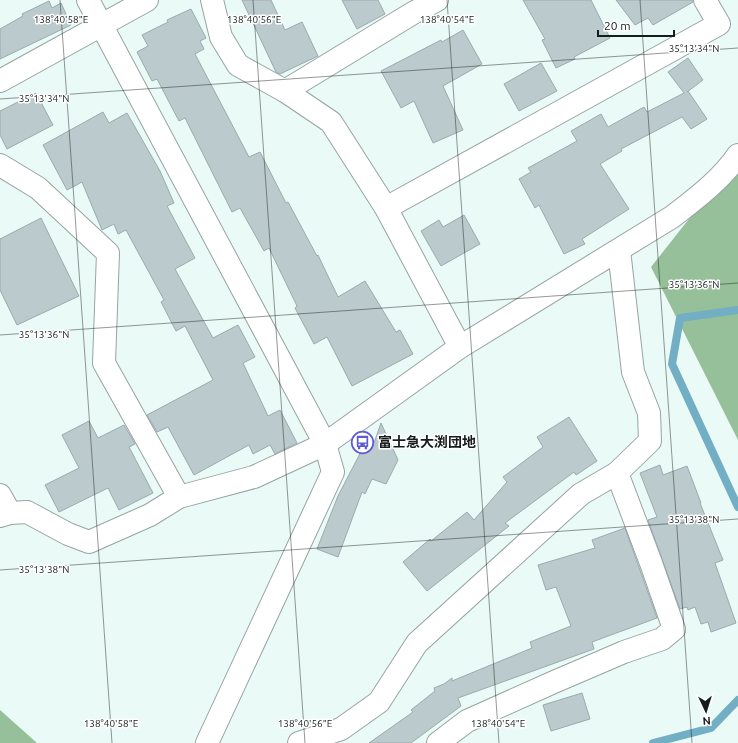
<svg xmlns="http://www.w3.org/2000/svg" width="738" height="743" font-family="Ubuntu,'Noto Sans JP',sans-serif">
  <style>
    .forest { fill: #95c09a }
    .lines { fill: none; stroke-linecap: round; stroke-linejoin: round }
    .stream { stroke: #72aec4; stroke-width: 8 }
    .building { fill: #bbcacc; stroke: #9baaac }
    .minor-casing { stroke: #96a4a2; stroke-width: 24 }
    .minor { stroke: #fff; stroke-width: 22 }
    .ticks { fill: none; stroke: #161c1b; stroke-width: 1; stroke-opacity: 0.45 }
    .labels { text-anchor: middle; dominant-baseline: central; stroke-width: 3; stroke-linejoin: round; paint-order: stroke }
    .poi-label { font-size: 14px; font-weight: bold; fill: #161c1b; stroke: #fff; text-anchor: start }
    .ticks-label { font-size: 10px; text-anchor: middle; fill: #161c1b; stroke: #fff; stroke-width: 3; stroke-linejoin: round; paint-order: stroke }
  </style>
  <rect width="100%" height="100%" fill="#eafaf7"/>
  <g class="forest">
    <path d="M 738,157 L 738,440 L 651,267 Z"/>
    <path d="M 0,710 L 37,743 L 0,743 Z"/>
  </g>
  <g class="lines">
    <g class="stream">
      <path d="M 738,310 L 680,318 L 672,364 L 738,507"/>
      <path d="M 653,743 L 711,728 L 738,700"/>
    </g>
  </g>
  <g class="building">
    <path d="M 242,0 L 271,0 L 285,30 L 302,22 L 318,56 L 280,74 L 276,72 Z"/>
    <path d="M 342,0 L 378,0 L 385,14 L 357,29 Z"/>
    <path d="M 523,0 L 591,0 L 610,38 L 574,57 L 575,59 L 556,68 L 542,40 L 545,39 Z"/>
    <path d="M 616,0 L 693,0 L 693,2 L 653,25 L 648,18 L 635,25 Z"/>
    <path d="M 49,1 L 52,8 L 61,3 L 71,25 L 0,59 L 0,29 L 23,16 L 22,14 Z"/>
    <path d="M 191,9 L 206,38 L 200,41 L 204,49 L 195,54 L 249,157 L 260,152 L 286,203 L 288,202 L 317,256 L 318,255 L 338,297 L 365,281 L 396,332 L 400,330 L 413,354 L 352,386 L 327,337 L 314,344 L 295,308 L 297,306 L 269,248 L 264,251 L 240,208 L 232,212 L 185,118 L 179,121 L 157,79 L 152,81 L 137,52 L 148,46 L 142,35 L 168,22 L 167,20 Z"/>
    <path d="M 463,30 L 482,64 L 443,86 L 463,130 L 433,143 L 414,101 L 401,108 L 381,71 L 441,40 L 442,42 Z"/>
    <path d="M 688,58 L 703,80 L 687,92 L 688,91 L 707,119 L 691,129 L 682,117 L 621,149 L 622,151 L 600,164 L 629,209 L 582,239 L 585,244 L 564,254 L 539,205 L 535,208 L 519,179 L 531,172 L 528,168 L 577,141 L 571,131 L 601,114 L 608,127 L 644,107 L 647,112 L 684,93 L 668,72 Z"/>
    <path d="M 541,63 L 557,91 L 519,111 L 504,84 Z"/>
    <path d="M 36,93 L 53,125 L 7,149 L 0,135 L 0,111 Z"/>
    <path d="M 103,112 L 109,123 L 127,113 L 160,171 L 174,203 L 167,206 L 195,258 L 175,269 L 213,338 L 238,325 L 255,357 L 243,363 L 268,416 L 280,410 L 297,443 L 275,454 L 270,445 L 253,454 L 249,445 L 194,475 L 168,427 L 157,432 L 147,415 L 213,380 L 185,326 L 176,331 L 161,302 L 164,300 L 126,230 L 118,234 L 114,224 L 102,230 L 82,182 L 67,190 L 43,145 Z"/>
    <path d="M 464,215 L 480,244 L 441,266 L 421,231 L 439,220 L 443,227 Z"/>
    <path d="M 41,218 L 79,296 L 17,325 L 0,290 L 0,239 Z"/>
    <path d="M 569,417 L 597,461 L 576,475 L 574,472 L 505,523 L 509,526 L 427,591 L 403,562 L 430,539 L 431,541 L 467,512 L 474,520 L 507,482 L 503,477 L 543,447 L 537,437 Z"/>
    <path d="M 89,421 L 98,438 L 124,425 L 135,444 L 129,447 L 153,493 L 119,510 L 108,488 L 59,512 L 45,485 L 79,468 L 62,435 Z"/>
    <path d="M 381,423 L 398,460 L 386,484 L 372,479 L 365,494 L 362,492 L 338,557 L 317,549 L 338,496 L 367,440 L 374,443 Z"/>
    <path d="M 660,465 L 663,475 L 687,466 L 701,503 L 700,503 L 723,560 L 715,563 L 736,623 L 711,632 L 708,622 L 701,624 L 695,607 L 688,610 L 687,607 L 680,609 L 648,520 L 657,517 L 640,473 Z"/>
    <path d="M 625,528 L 657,618 L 592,642 L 594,649 L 458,698 L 461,706 L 411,743 L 369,743 L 413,712 L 411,710 L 435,691 L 434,688 L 444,684 L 452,678 L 452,681 L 532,648 L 530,642 L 571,626 L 556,587 L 546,590 L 538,565 L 595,548 L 592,540 Z"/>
    <path d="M 582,693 L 590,719 L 551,731 L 543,705 Z"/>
  </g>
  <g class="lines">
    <defs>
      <g id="minor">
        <path d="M 88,0 L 325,444 L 333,472 L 207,743"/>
        <path d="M 212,0 L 221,37 L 238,65 L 285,91 L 331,122 L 386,208 L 460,347"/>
        <path d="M 0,81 L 147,0"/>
        <path d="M 285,91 L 413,13 L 437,0"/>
        <path d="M 0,165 L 38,188 L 108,253 L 104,363 L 179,497"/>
        <path d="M 386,208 L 719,24 L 705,0"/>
        <path d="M 617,473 L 650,441 L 649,413 L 633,372 L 619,250"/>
        <path d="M 0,495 L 10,513"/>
        <path d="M 0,516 L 10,513 L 27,512 L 68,534 L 89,542 L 150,515 L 179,497 L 254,477 L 325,444 L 460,347 L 672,217 C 695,199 721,180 738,155"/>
        <path d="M 299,743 L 341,729 L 379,702 L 417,643 L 581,494 L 617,473 L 651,563 L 674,629 L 662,639 L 624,652 L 554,682 L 467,721 L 438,743"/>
      </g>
    </defs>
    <use href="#minor" class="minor-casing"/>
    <use href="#minor" class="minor"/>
  </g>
  <path class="ticks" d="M 60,0 L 112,743M 253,0 L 305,743M 447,0 L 499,743M 640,0 L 692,743M 0,99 L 738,48M 0,335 L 738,283M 0,570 L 738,519"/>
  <defs>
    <symbol id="bus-ring" viewBox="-11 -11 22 22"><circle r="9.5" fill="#fff" stroke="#5e5bd4" stroke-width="1.5"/><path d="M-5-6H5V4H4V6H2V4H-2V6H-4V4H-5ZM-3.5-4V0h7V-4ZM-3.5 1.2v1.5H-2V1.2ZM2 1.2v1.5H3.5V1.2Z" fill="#5e5bd4"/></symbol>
  </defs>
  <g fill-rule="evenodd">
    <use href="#bus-ring" x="350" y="430" width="25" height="25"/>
  </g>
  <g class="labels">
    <g class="poi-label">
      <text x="378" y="442">富士急大渕団地</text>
    </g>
  </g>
  <g class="ticks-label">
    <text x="61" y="23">138°40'58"E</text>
    <text x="254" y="23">138°40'56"E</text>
    <text x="447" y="23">138°40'54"E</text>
    <text x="694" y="52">35°13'34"N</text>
    <text x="44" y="102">35°13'34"N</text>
    <text x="694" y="288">35°13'36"N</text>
    <text x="44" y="338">35°13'36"N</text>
    <text x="694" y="523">35°13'38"N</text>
    <text x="44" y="573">35°13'38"N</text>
    <text x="111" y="727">138°40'58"E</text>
    <text x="305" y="727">138°40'56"E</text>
    <text x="498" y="727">138°40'54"E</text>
  </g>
  <g transform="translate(706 711) rotate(176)" stroke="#ffffff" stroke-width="3" paint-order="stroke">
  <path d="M0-3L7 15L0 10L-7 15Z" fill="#161c1b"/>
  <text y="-6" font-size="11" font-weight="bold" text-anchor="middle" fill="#161c1b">N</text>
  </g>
  <path d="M598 30v6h76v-6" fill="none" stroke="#161c1b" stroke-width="2"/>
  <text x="604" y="30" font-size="12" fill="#161c1b" stroke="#ffffff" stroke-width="3" paint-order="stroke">20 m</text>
</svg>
